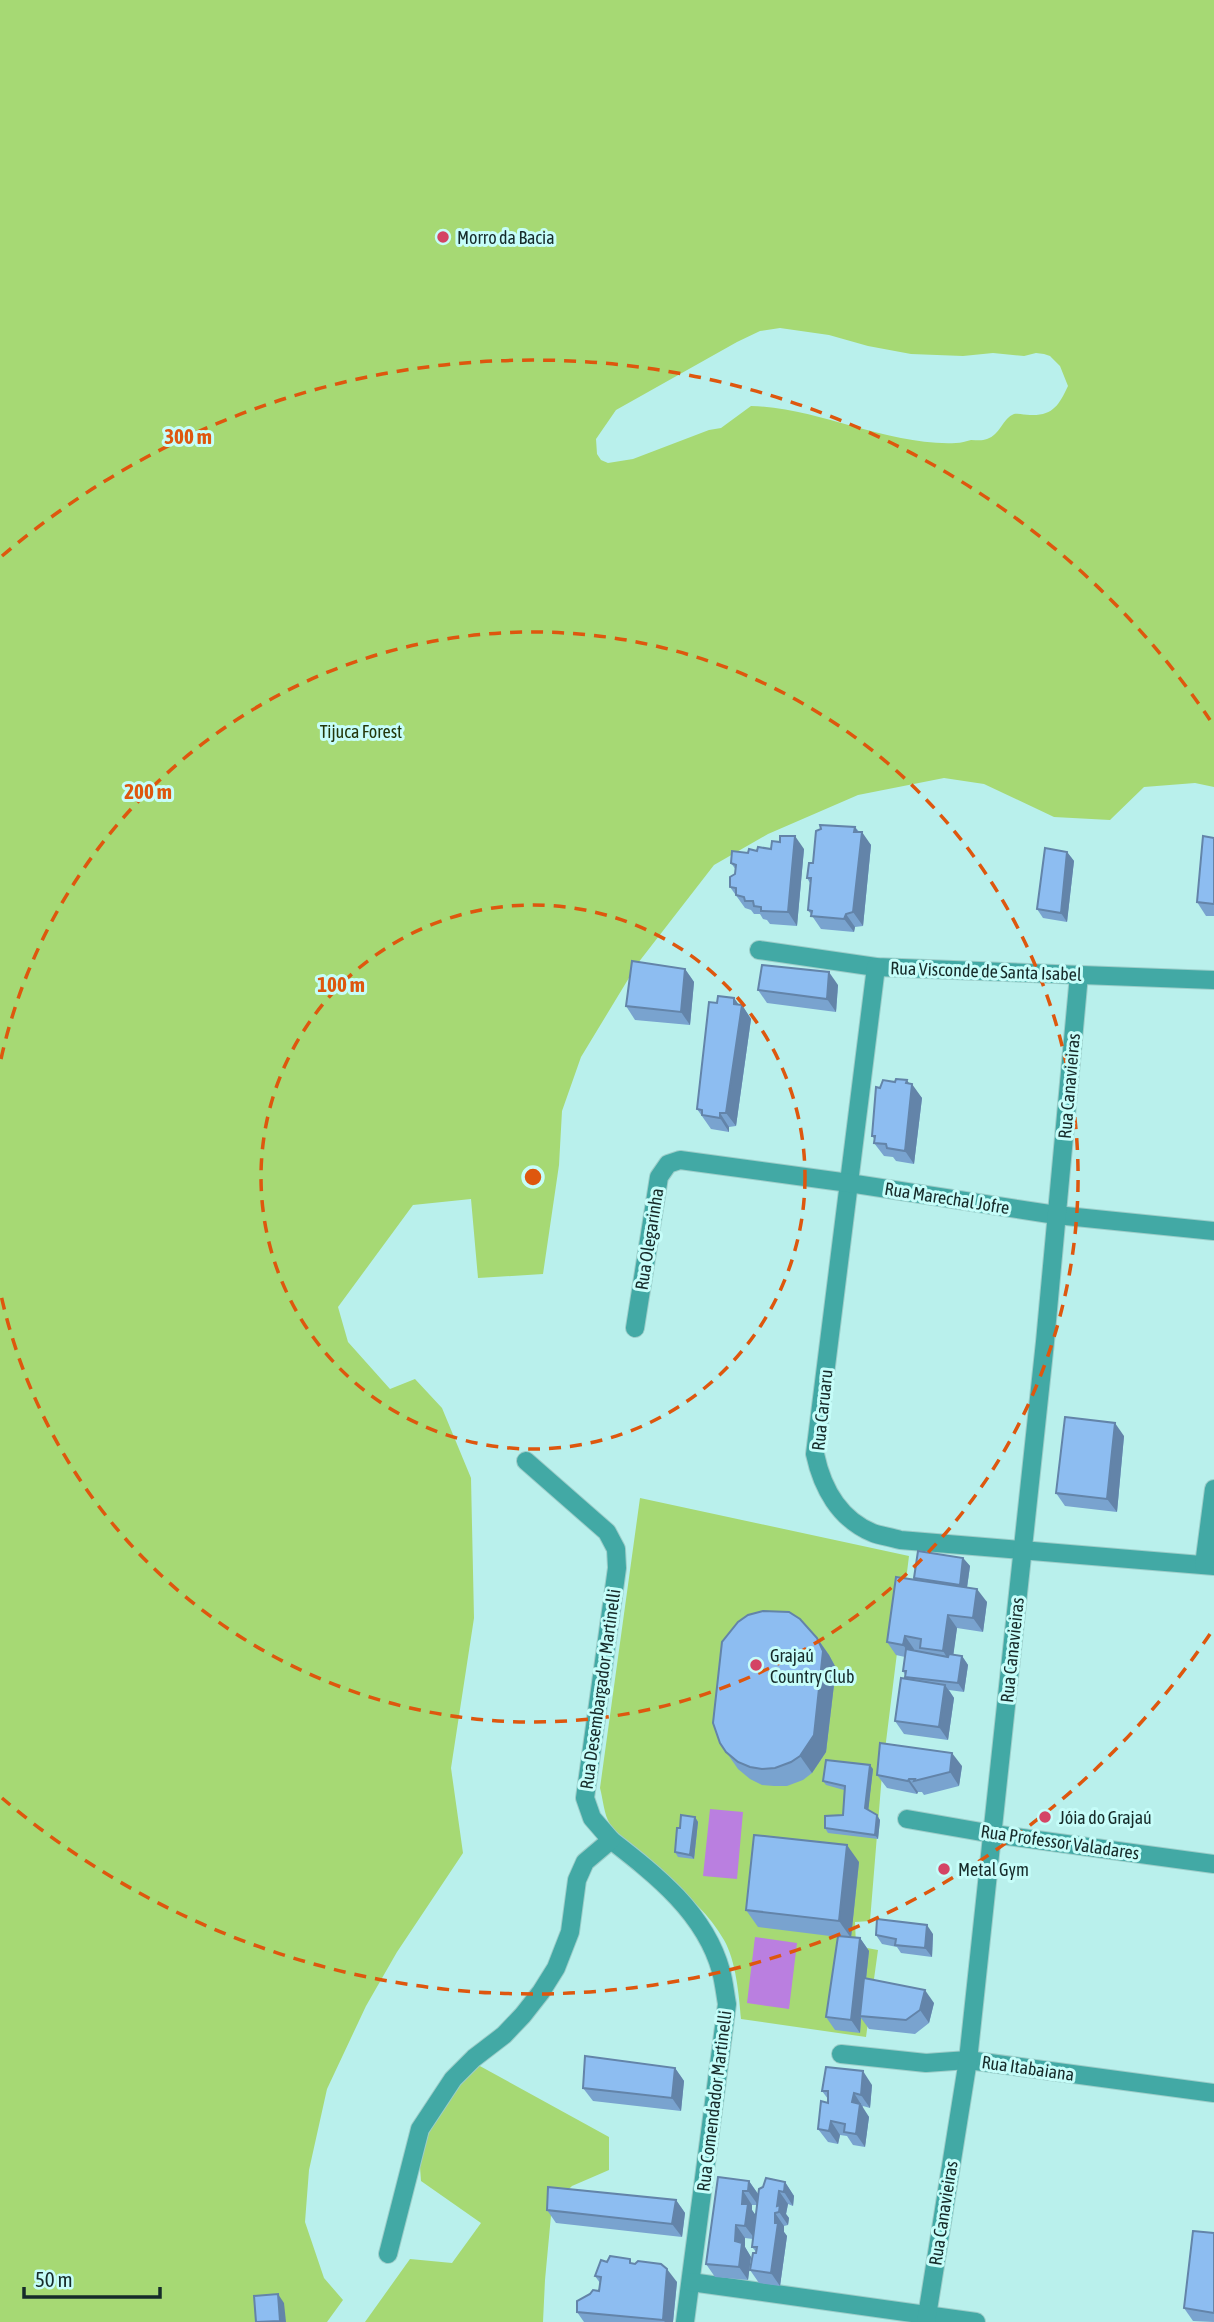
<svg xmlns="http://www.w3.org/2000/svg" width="1214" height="2322" font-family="'Asap Condensed',sans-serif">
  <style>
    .green { fill: #a6d974; fill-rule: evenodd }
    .water { fill: #ba7fe0 }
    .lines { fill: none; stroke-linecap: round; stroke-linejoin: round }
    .minor-casing { stroke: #9ccdc9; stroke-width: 20 }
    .minor { stroke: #42a9a5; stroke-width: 18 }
    .wall { fill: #79a3cf; fill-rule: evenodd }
    .shaded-wall { fill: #6384a9 }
    .building { fill: #8dbdf1; stroke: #6384a9; stroke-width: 2 }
    .ring { fill: none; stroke: #de570e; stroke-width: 3.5; stroke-dasharray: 12 9 }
    .poi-dot { fill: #d44465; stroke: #c6fdf9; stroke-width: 2.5 }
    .labels { text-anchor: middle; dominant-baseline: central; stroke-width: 6; stroke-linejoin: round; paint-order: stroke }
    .poi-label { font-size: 18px; fill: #162b2a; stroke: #c6fdf9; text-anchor: start }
    .park-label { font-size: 18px; fill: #23370b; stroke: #c6fdf9 }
    .street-label { font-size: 18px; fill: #162b2a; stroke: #c6fdf9 }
    .centre { fill: #de570e; stroke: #c6fdf9; stroke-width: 3.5 }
    .ring-label { font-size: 21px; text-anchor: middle; font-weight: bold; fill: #de570e; stroke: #c6fdf9; stroke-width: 6; stroke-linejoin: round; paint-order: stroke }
  </style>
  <rect width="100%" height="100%" fill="#b9f0ec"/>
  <g class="green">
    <path d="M 0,0 L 1214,0 L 1214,787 L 1195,783 L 1144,787 L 1110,820 L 1054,817 L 984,784 L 944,778 L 858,795 L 768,834 L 714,865 L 638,963 L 581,1057 L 562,1111 L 559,1165 L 543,1274 L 478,1278 L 471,1199 L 413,1205 L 338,1307 L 348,1342 L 390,1389 L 415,1379 L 442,1408 L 471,1478 L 474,1618 L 451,1768 L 463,1853 L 397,1952 L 366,2006 L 327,2089 L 309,2170 L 305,2222 L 324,2278 L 343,2300 L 327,2322 L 0,2322 ZM 780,328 L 829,335 L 868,346 L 911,354 L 963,356 L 993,353 L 1024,356 L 1036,353 L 1044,354 L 1050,356 L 1060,366 L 1068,386 C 1059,405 1053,416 1030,415 C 1025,415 1019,413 1014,414 C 1003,418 1000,435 987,439 C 982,441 977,440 971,440 C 966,441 961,443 956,443 C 886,446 820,408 751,406 L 721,428 L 709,430 L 633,459 L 608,463 L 601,460 L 597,454 L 596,439 L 616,410 L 737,342 L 760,331 Z"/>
    <path d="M 640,1498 L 909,1556 L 882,1774 L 870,1921 L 855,1922 L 856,1946 L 878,1950 L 866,2037 L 741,2019 C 739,1995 736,1961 724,1940 C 696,1890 642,1869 610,1824 C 604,1815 603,1799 600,1788 Z"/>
    <path d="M 478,2065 L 609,2137 L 609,2170 L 572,2186 L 552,2205 L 545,2280 L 543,2322 L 365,2322 L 410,2259 L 452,2263 L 481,2223 L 421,2181 L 418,2139 L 454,2088 Z"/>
  </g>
  <g class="water">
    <path d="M 710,1809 L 743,1812 L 737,1879 L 703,1876 Z"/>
    <path d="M 755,1937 L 797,1943 L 789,2009 L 747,2003 Z"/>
  </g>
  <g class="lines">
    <defs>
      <g id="minor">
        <path d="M 759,950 L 876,967 L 1214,980"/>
        <path d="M 876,967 L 815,1454 C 822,1487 839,1519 873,1533 C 881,1536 891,1537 900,1540 L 1214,1566"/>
        <path d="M 635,1328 L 659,1177 L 668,1164 L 680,1160 L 849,1183 L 1056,1215 L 1214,1231"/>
        <path d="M 1204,1565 L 1214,1489"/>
        <path d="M 907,1819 L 993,1834 L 1214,1864"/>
        <path d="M 611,1840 C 656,1875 705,1913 721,1971 C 724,1982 725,1993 727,2004 L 685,2322"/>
        <path d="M 841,2054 L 926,2063 L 968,2060 L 1214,2093"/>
        <path d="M 388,2254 L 420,2129 L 453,2079 L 474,2058 L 504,2035 L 523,2015 L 541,1992 L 556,1968 L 570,1932 L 577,1880 L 585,1862 L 611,1840 L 592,1818 L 585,1798 L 617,1568 L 616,1549 L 607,1532 L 526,1461"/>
        <path d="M 691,2282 L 976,2322"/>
        <path d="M 926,2322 L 968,2060 L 1045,1342 L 1079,975"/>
      </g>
    </defs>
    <use href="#minor" class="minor-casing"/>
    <use href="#minor" class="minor"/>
  </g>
  <g class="wall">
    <path d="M 855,827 L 871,845 L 863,926 L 855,927 L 854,932 L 821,929 L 808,910 L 810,883 L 807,878 L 813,863 Z"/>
    <path d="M 1214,838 L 1214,916 L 1206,916 L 1197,902 Z"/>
    <path d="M 771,849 L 804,849 L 797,926 L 770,924 L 767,920 L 763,919 L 760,914 L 754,914 L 751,910 L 745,908 L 730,887 L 736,870 L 731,863 L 748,853 Z"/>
    <path d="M 1067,852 L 1074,861 L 1067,922 L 1043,918 L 1037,909 Z"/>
    <path d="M 685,969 L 694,982 L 690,1025 L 635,1020 L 626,1006 Z"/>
    <path d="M 838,985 L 836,1012 L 767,1003 L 758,990 Z"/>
    <path d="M 734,998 L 739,1005 L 742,1005 L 751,1019 L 736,1126 L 729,1127 L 729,1132 L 711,1129 L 697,1109 L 717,1003 Z"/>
    <path d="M 895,1082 L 909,1084 L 922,1098 L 914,1164 L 896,1161 L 893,1157 L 884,1156 L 874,1143 L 875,1140 L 872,1136 L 880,1088 Z"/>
    <path d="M 1124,1436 L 1117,1512 L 1065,1506 L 1056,1493 Z"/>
    <path d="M 963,1558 L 970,1566 L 967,1588 L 987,1602 L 983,1632 L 957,1628 L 953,1655 L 962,1656 L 968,1665 L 964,1692 L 949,1690 L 954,1698 L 948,1740 L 904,1734 L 895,1721 L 907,1679 L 903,1671 L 905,1657 L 896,1655 L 887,1642 L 915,1580 L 914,1578 Z"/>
    <path d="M 817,1638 L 829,1655 L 836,1668 L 826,1752 L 812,1773 L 803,1780 L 787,1786 L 774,1786 L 762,1785 L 750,1779 L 738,1769 L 720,1743 Z"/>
    <path d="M 962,1766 L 959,1786 L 924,1795 L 922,1792 L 918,1792 L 917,1794 L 887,1788 L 877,1775 Z"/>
    <path d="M 873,1769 L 868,1810 L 880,1820 L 878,1839 L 828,1833 L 825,1828 L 843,1815 L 844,1790 L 826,1785 L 823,1781 Z"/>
    <path d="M 695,1817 L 698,1822 L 694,1859 L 678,1857 L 675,1852 L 680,1828 Z"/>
    <path d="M 859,1862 L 851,1937 L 860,1938 L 869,1951 L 866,1979 L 934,2003 L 929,2023 L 915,2034 L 869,2029 L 861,2018 L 860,2033 L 835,2030 L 826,2017 L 838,1937 L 758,1927 L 746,1910 Z"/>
    <path d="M 933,1934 L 932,1957 L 901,1953 L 897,1947 L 882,1944 L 876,1935 Z"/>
    <path d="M 675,2068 L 684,2081 L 681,2111 L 593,2101 L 583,2088 Z"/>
    <path d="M 872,2085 L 870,2108 L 863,2106 L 862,2108 L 869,2117 L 865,2147 L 853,2145 L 847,2136 L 840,2135 L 838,2144 L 828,2142 L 818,2129 L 828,2103 L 828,2099 L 822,2091 Z"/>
    <path d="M 749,2181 L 758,2194 L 785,2182 L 794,2196 L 793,2206 L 788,2204 L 786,2214 L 789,2218 L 788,2225 L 784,2226 L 784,2232 L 787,2236 L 780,2286 L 759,2283 L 750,2270 L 757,2253 L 752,2247 L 753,2239 L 745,2238 L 745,2247 L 751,2257 L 748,2280 L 715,2277 L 706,2264 ZM 752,2205 L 757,2205 L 756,2216 L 752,2210 Z"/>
    <path d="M 676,2200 L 685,2213 L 682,2237 L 556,2223 L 547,2210 Z"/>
    <path d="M 1214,2233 L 1214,2322 L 1193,2321 L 1184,2308 Z"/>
    <path d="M 607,2262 L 634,2264 L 677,2282 L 673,2322 L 584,2322 L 577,2312 L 599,2291 L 600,2283 L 595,2276 Z"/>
  </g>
  <g class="shaded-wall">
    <path d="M 855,827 L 861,837 L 862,832 L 871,845 L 863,926 L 853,912 Z"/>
    <path d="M 795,836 L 804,849 L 797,926 L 788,912 Z"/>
    <path d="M 1067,852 L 1074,861 L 1067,922 L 1061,913 Z"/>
    <path d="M 846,914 L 855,927 L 854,932 L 844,919 Z"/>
    <path d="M 685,969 L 694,982 L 690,1025 L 681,1012 Z"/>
    <path d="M 829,972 L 838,985 L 836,1012 L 827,999 Z"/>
    <path d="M 734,998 L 741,1008 L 742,1005 L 751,1019 L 736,1126 L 726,1113 Z"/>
    <path d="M 907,1080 L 912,1088 L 912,1084 L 922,1098 L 914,1164 L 905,1151 Z"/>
    <path d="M 720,1113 L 729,1127 L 729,1132 L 720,1118 Z"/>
    <path d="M 1115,1423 L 1124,1436 L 1117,1512 L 1107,1499 Z"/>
    <path d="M 963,1558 L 970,1566 L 966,1594 L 960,1585 Z"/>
    <path d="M 977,1589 L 987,1602 L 983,1632 L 973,1618 Z"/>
    <path d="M 948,1615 L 957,1628 L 952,1665 L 943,1651 Z"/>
    <path d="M 905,1636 L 914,1649 L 913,1658 L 903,1645 Z"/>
    <path d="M 817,1638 L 829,1655 L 836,1668 L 826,1752 L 812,1773 L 800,1756 Z"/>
    <path d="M 962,1656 L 968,1665 L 964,1692 L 958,1683 Z"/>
    <path d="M 945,1685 L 954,1698 L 948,1740 L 939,1727 Z"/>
    <path d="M 952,1753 L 962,1766 L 959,1786 L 950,1772 Z"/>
    <path d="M 870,1765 L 873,1769 L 868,1813 L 865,1808 Z"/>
    <path d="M 909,1779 L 918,1792 L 917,1794 L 908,1781 Z"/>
    <path d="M 877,1815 L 880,1820 L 878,1839 L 875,1835 Z"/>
    <path d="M 695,1817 L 698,1822 L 694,1859 L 690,1855 Z"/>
    <path d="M 847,1845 L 859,1862 L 851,1938 L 839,1921 Z"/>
    <path d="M 927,1925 L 933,1934 L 932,1957 L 925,1948 Z"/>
    <path d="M 860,1938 L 869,1951 L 862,2016 L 860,2016 L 861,2018 L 860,2033 L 851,2020 Z"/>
    <path d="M 925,1990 L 934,2003 L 929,2023 L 920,2010 Z"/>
    <path d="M 675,2068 L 684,2081 L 681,2111 L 672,2098 Z"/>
    <path d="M 863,2071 L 872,2085 L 870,2108 L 861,2095 Z"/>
    <path d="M 854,2093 L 869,2117 L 865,2147 L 856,2134 L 852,2102 Z"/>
    <path d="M 831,2121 L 840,2135 L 838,2144 L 829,2131 Z"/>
    <path d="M 749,2181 L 758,2194 L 758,2205 L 748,2191 Z"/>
    <path d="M 785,2182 L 794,2196 L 793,2206 L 784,2192 Z"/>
    <path d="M 743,2191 L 752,2205 L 752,2210 L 757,2217 L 755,2239 L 745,2226 L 742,2204 Z"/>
    <path d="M 779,2191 L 788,2204 L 786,2214 L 789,2218 L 788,2225 L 779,2212 L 777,2206 Z"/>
    <path d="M 676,2200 L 685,2213 L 682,2237 L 672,2224 Z"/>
    <path d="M 775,2213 L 784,2226 L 784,2232 L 787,2236 L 780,2286 L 771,2273 Z"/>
    <path d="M 736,2225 L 745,2238 L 745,2247 L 751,2257 L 748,2280 L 739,2267 L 735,2241 Z"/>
    <path d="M 667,2269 L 677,2282 L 673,2322 L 665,2322 L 663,2320 Z"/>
    <path d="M 278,2294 L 284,2303 L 286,2322 L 281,2322 L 280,2321 Z"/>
  </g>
  <g class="building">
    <path d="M 820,825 L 855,827 L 854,832 L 862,832 L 853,912 L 846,914 L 844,919 L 811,916 L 812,911 L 808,910 L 811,878 L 807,878 L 809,863 L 813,863 L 816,831 L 821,829 Z"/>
    <path d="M 780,836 L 795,836 L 788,912 L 761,911 L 761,907 L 754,906 L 753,901 L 745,901 L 744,897 L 736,895 L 736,888 L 730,887 L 730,877 L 735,874 L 736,865 L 731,863 L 732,851 L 748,853 L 749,849 L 757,851 L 758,847 L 771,849 L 772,841 L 780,842 Z"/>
    <path d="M 1203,836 L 1214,838 L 1214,904 L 1197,902 Z"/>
    <path d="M 1045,848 L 1067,852 L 1061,913 L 1037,909 Z"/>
    <path d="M 632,961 L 685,969 L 681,1012 L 626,1006 Z"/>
    <path d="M 762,965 L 829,972 L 827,999 L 758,990 Z"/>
    <path d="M 718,996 L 734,998 L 734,1004 L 742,1005 L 726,1113 L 720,1113 L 720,1118 L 702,1115 L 702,1110 L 697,1109 L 709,1002 L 717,1003 Z"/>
    <path d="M 896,1079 L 907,1080 L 906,1083 L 912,1084 L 905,1151 L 887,1148 L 886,1144 L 874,1143 L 875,1136 L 872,1136 L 876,1087 L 880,1088 L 883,1080 L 895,1082 Z"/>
    <path d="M 1065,1417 L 1115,1423 L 1107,1499 L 1056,1493 Z"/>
    <path d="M 918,1551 L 963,1558 L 960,1585 L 914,1578 Z"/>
    <path d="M 896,1577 L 977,1589 L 973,1618 L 948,1615 L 943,1651 L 920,1648 L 921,1639 L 905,1636 L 903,1645 L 887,1642 Z"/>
    <path d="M 763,1611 L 789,1612 L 800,1619 L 817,1638 L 823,1651 L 814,1735 L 800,1756 L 791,1762 L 775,1768 L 762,1769 L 750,1767 L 738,1762 L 726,1752 L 720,1743 L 713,1723 L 722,1642 L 738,1622 L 748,1615 Z"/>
    <path d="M 906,1649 L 948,1657 L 949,1654 L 962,1656 L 958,1683 L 905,1677 L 906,1671 L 903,1671 Z"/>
    <path d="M 901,1678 L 945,1685 L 939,1727 L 895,1721 Z"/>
    <path d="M 880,1743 L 952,1753 L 950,1772 L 914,1781 L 915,1779 L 909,1779 L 908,1781 L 877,1775 Z"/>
    <path d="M 826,1760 L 870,1765 L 865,1808 L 877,1815 L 875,1835 L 825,1828 L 825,1816 L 843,1815 L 845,1786 L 823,1781 Z"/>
    <path d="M 681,1815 L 695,1817 L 690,1855 L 675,1852 L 677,1828 L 680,1828 Z"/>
    <path d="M 754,1835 L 847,1845 L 839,1921 L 746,1910 Z"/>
    <path d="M 877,1919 L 927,1925 L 925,1948 L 895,1945 L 896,1939 L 876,1935 Z"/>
    <path d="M 838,1936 L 860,1938 L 851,2020 L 826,2017 Z"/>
    <path d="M 864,1978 L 925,1990 L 920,2010 L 906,2020 L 860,2016 Z"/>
    <path d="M 585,2056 L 675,2068 L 672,2098 L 583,2088 Z"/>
    <path d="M 826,2067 L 863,2071 L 861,2095 L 854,2093 L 852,2102 L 860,2104 L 856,2134 L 844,2132 L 845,2124 L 831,2121 L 829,2131 L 818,2129 L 821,2101 L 828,2103 L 828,2091 L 822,2091 Z"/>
    <path d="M 718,2177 L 749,2181 L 748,2191 L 743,2191 L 742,2204 L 748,2204 L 745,2226 L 736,2225 L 735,2241 L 742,2243 L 739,2267 L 706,2264 Z"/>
    <path d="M 766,2178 L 785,2182 L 784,2192 L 779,2191 L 777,2206 L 780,2205 L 779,2212 L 775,2213 L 775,2223 L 778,2223 L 771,2273 L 750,2270 L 753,2253 L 756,2253 L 757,2247 L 752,2247 L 759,2189 L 763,2187 Z"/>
    <path d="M 548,2187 L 676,2200 L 672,2224 L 547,2210 Z"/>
    <path d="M 1193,2231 L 1214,2233 L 1214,2313 L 1184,2308 Z"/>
    <path d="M 610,2256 L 630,2259 L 630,2263 L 635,2264 L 638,2261 L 661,2264 L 667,2269 L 663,2320 L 577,2312 L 577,2301 L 590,2294 L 593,2290 L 599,2291 L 601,2277 L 595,2276 L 601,2260 L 607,2262 Z"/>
    <path d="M 278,2294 L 280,2321 L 256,2322 L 254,2296 Z"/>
  </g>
  <g class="ring">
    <circle cx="533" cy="1177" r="272"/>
    <path d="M1 1059A545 545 0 1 1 1 1295"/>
    <path d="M1210 1634A817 817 0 0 1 2 1798M2 556A817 817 0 0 1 1210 720"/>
  </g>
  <g class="poi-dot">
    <circle cx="443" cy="237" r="7"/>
    <circle cx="756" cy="1665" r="7"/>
    <circle cx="1045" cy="1817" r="7"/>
    <circle cx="944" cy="1869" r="7"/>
  </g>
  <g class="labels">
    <g class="poi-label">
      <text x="457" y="237">Morro da Bacia</text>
      <text x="770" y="1655">Grajaú<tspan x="770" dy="21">Country Club</tspan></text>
      <text x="1059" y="1817">Jóia do Grajaú</text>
      <text x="958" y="1869">Metal Gym</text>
    </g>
    <g class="park-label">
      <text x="361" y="731">Tijuca Forest</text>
    </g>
    <g class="street-label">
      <text transform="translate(986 971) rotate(2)">Rua Visconde de Santa Isabel</text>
      <text transform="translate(1069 1086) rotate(-85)">Rua Canavieiras</text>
      <text transform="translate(947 1198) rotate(9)">Rua Marechal Jofre</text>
      <text transform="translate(649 1239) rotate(-81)">Rua Olegarinha</text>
      <text transform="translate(822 1410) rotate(-84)">Rua Caruaru</text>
      <text transform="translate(1012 1650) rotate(-84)">Rua Canavieiras</text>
      <text transform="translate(600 1689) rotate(-82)">Rua Desembargador Martinelli</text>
      <text transform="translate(1060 1842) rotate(8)">Rua Professor Valadares</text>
      <text transform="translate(1028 2068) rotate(8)">Rua Itabaiana</text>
      <text transform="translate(714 2101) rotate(-83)">Rua Comendador Martinelli</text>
      <text transform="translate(943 2213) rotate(-81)">Rua Canavieiras</text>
    </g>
  </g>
  <circle cx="533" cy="1177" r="10" class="centre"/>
  <g class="ring-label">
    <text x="188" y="444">300 m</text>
    <text x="148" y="799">200 m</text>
    <text x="341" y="992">100 m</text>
  </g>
  <path d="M24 2287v10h136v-10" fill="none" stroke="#162b2a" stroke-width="3.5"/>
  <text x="35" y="2287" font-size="21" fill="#162b2a" stroke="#c6fdf9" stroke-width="5" paint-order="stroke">50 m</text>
</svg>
